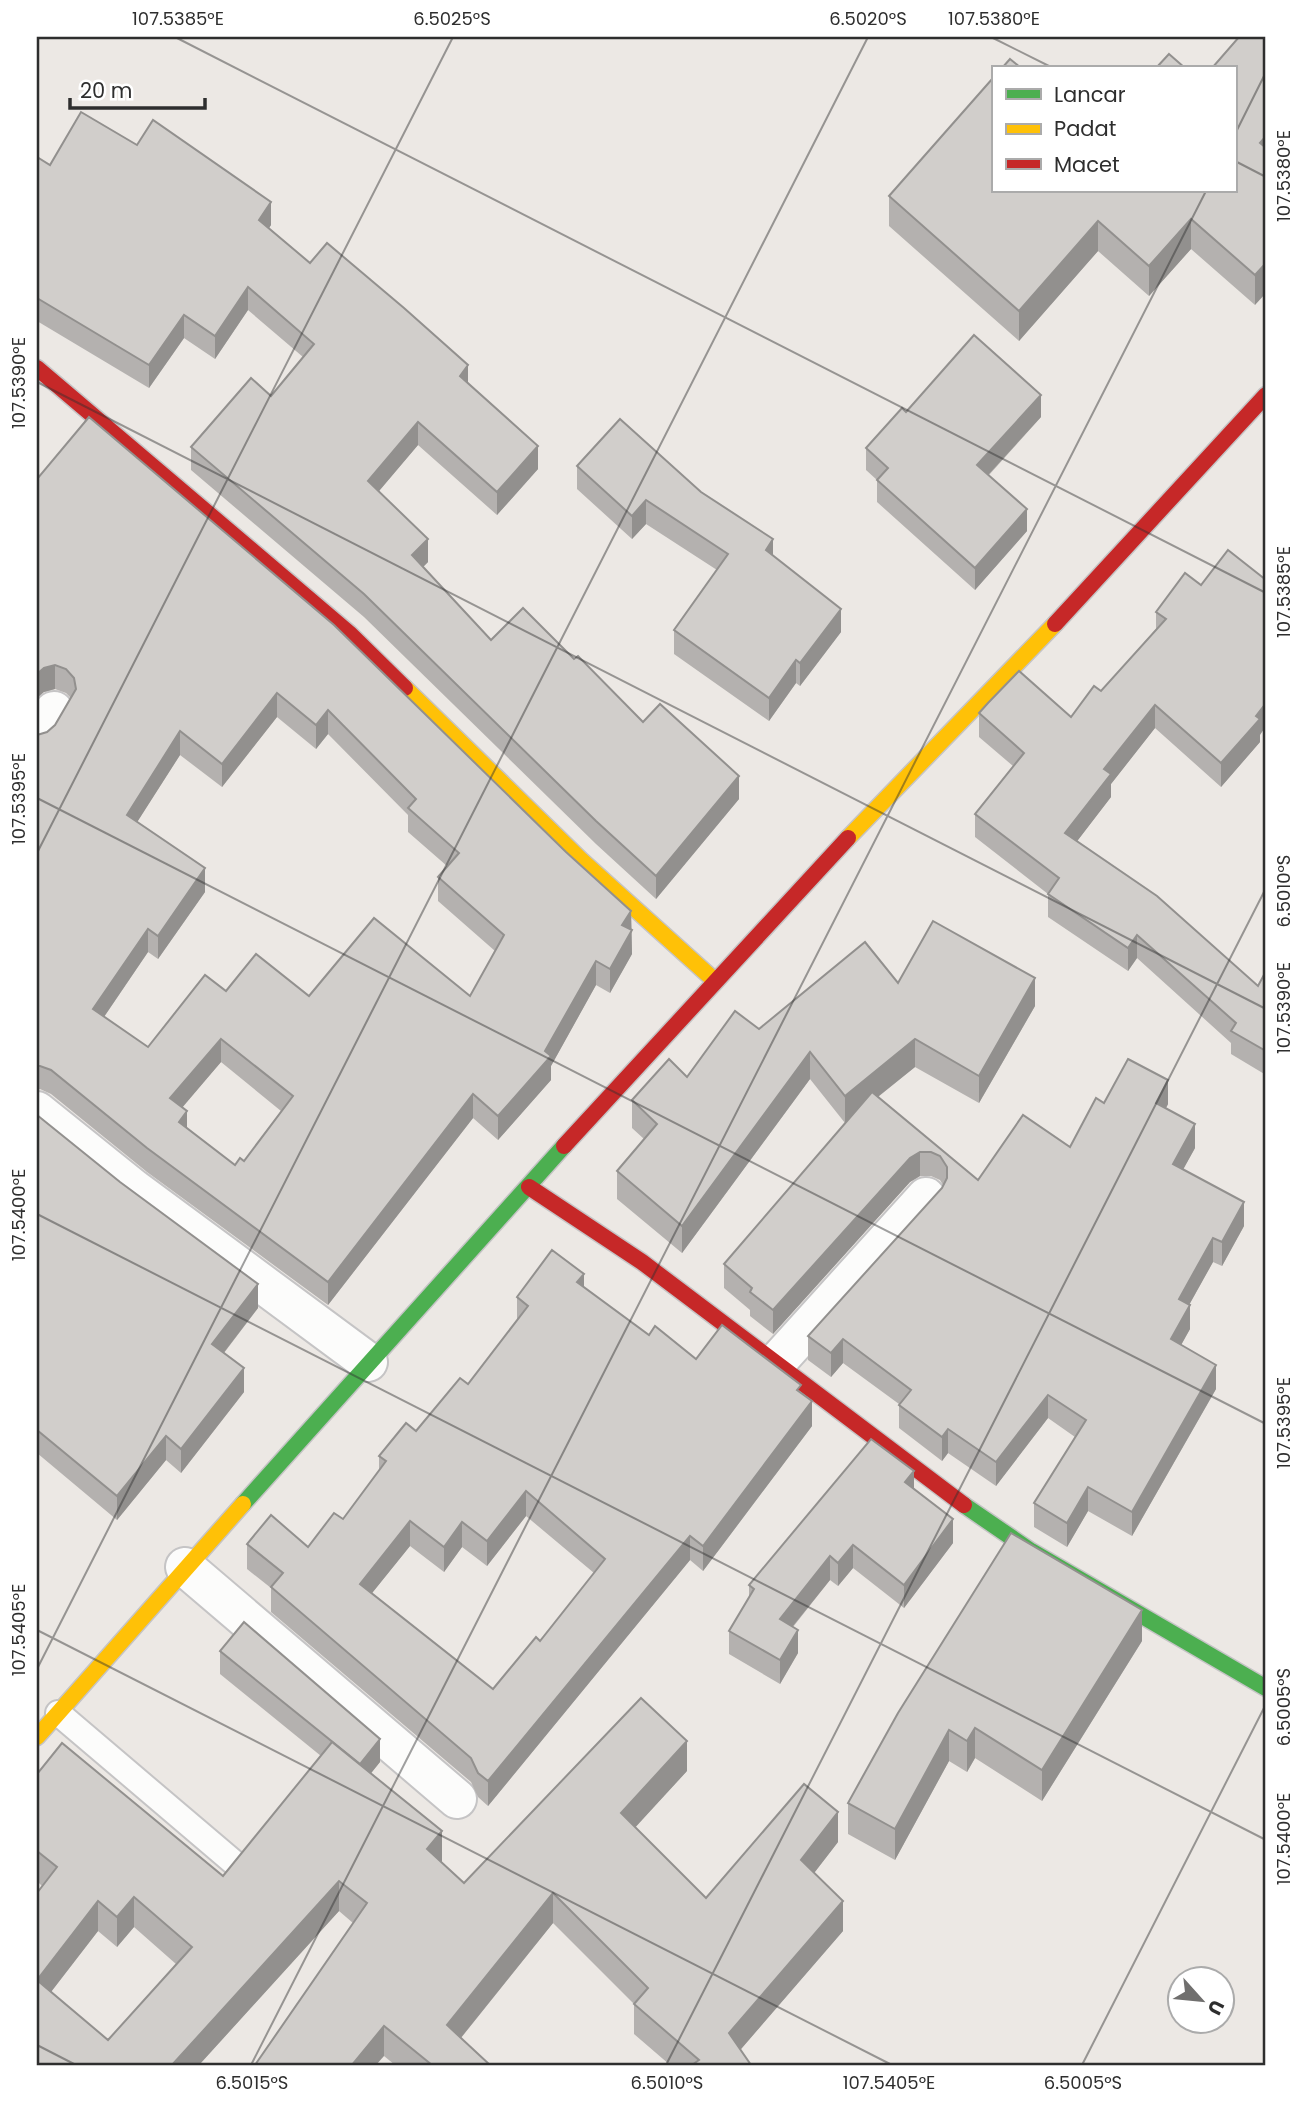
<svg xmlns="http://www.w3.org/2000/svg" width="1303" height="2102" font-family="Poppins,sans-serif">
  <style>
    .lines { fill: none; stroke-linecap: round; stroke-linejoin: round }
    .lane-casing { stroke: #c5c4c5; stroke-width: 28 }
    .street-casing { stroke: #c5c4c5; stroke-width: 42 }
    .fast-casing { stroke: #c5c4c5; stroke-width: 19 }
    .slow-casing { stroke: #c5c4c5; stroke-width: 19 }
    .jam-casing { stroke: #c5c4c5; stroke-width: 19 }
    .lane { stroke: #fcfcfb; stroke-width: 24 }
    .street { stroke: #fcfcfb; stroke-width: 38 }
    .fast { stroke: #4caf50; stroke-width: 16 }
    .slow { stroke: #ffc107; stroke-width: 16 }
    .jam { stroke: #c62828; stroke-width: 16 }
    .wall { fill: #b4b1af; fill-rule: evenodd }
    .shaded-wall { fill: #92908e }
    .building { fill: #d1cecb; stroke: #92908e; stroke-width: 2; fill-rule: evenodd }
    .ticks { fill: none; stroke: #2e2e2e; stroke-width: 2; stroke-opacity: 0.45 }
    .neatline { fill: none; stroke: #2e2e2e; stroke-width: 2.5 }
    .ticks-label { font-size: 18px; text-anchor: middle; fill: #2e2e2e }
  </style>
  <rect width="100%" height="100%" fill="#ece8e4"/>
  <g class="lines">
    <defs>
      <path id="lane" d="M 58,1713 L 238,1866"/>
      <g id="street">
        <path d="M 37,737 L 54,711"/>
        <path d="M 37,1111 L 134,1189 L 368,1362"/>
        <path d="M 776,1363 L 926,1197"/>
        <path d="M 185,1567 L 457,1799"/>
      </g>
      <g id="fast">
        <path d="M 243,1504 L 564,1146"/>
        <path d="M 964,1505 L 1031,1551 L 1266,1688"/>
      </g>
      <g id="slow">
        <path d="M 405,688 L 581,860 L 714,980"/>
        <path d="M 848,838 L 1055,624"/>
        <path d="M 37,1737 L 243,1504"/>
      </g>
      <g id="jam">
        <path d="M 37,368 L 349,633 L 405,688"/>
        <path d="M 1055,624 L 1266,395"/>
        <path d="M 564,1146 L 848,838"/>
        <path d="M 529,1187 L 642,1262 L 964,1505"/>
      </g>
    </defs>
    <use href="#lane" class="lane-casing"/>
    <use href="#street" class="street-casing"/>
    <use href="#fast" class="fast-casing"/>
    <use href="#slow" class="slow-casing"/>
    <use href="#jam" class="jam-casing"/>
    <use href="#lane" class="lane"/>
    <use href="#street" class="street"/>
    <use href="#fast" class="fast"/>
    <use href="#slow" class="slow"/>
    <use href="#jam" class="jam"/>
  </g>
  <g class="wall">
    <path d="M 1266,37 L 1255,305 L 1191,249 L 1149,296 L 1098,251 L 1019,341 L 889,226 L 889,196 L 993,191 L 1235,191 Z"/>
    <path d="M 37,157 L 50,165 L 271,225 L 269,228 L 310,263 L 468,383 L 538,469 L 497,515 L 418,445 L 379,491 L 428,562 L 423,567 L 491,640 L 574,659 L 643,722 L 739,799 L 656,899 L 596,844 L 364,617 L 191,470 L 191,447 L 271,396 L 303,357 L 248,310 L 215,359 L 184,338 L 149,388 L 37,321 Z"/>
    <path d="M 906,412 L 1041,417 L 989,475 L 1027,531 L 975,590 L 877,502 L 877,480 L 866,470 L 866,448 Z"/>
    <path d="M 577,466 L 701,492 L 773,555 L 841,632 L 800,686 L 796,683 L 769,721 L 674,654 L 674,630 L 717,570 L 646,524 L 632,539 L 577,489 Z"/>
    <path d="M 37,479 L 566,852 L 631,911 L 632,954 L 610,993 L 596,985 L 551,1066 L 551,1080 L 498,1140 L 473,1118 L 328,1305 L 147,1172 L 51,1094 L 40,1089 L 37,1090 L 37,735 L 47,732 L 55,725 L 71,698 L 66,693 L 55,689 L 44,692 ZM 277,717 L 316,749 L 328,734 L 408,815 L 408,832 L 447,866 L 438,877 L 438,901 L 495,951 L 470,996 L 309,996 L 226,991 L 148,1047 L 104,1017 L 148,952 L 158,959 L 205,892 L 137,822 L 180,755 L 222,787 ZM 221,1062 L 281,1111 L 244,1161 L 235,1165 L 187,1128 L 182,1107 Z"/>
    <path d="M 1185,573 L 1260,735 L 1260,742 L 1221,787 L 1155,728 L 1111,784 L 1111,797 L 1077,841 L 1258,986 L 1266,971 L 1266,1075 L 1231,1054 L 1231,1043 L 1137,958 L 1128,971 L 1048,917 L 1048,894 L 975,837 L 975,814 L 1013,766 L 979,737 L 979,713 L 1071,717 L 1101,691 L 1156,629 L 1156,612 Z"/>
    <path d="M 898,983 L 1035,1006 L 979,1103 L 915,1067 L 878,1097 L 978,1180 L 1070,1147 L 1104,1103 L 1168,1104 L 1166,1108 L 1195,1148 L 1183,1169 L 1244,1226 L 1222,1266 L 1213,1262 L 1189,1305 L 1190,1329 L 1181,1345 L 1216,1389 L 1132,1536 L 1088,1511 L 1067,1547 L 1034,1527 L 1034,1503 L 1075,1437 L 1048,1418 L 996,1486 L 948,1453 L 942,1461 L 899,1428 L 899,1404 L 843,1363 L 831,1377 L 808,1360 L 808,1336 L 942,1188 L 943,1185 L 940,1180 L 931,1176 L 920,1176 L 910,1182 L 773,1334 L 750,1316 L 750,1310 L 724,1288 L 724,1264 L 845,1123 L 810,1079 L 682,1253 L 617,1199 L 617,1171 L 644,1139 L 632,1128 L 632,1100 L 687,1077 L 759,1029 Z"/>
    <path d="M 37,1115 L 258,1308 L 224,1353 L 244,1392 L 181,1473 L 166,1460 L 117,1520 L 37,1453 Z"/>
    <path d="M 584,1287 L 649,1335 L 696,1359 L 801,1393 L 812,1426 L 703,1571 L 690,1560 L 488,1806 L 478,1797 L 471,1782 L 271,1612 L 271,1588 L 247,1569 L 247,1544 L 308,1547 L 343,1519 L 379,1470 L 379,1456 L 416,1431 L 468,1384 L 517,1320 L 517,1297 ZM 526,1516 L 594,1573 L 540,1641 L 493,1689 L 372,1593 L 410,1546 L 444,1572 L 462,1547 L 487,1566 Z"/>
    <path d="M 914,1489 L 953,1543 L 904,1608 L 853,1568 L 838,1586 L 830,1580 L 793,1627 L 798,1653 L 780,1684 L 729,1654 L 729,1631 L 749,1597 L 749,1585 Z"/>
    <path d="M 1142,1641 L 1042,1801 L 975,1758 L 967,1772 L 949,1761 L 895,1860 L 848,1834 L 848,1803 L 898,1713 Z"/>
    <path d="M 220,1651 L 380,1762 L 371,1773 L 442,1861 L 441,1862 L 464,1883 L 687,1771 L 635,1827 L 706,1898 L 838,1842 L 814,1873 L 843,1931 L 740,2050 L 751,2065 L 670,2065 L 634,2034 L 634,2004 L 553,1923 L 461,2038 L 490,2065 L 395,2065 L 384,2056 L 353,1923 L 339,1911 L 199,2065 L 37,2065 L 42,1886 L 37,1881 L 37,1774 L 223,1876 L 321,1756 L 220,1674 ZM 134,1927 L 176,1964 L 108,2040 L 51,1992 L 98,1931 L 117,1947 Z"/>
  </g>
  <g class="shaded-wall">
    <path d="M 1266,136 L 1266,166 L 1260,143 Z"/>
    <path d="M 271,202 L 271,225 L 259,243 L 259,220 Z"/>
    <path d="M 1191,219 L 1191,249 L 1149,296 L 1149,266 Z"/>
    <path d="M 1098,221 L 1098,251 L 1019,341 L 1019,311 Z"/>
    <path d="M 1266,263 L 1266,293 L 1255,305 L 1255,275 Z"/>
    <path d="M 248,287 L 248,310 L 215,359 L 215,336 Z"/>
    <path d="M 184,315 L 184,338 L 149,388 L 149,365 Z"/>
    <path d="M 468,365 L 468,388 L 460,376 Z"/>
    <path d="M 1041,395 L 1041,417 L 977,487 L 977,465 Z"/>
    <path d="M 418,422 L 418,445 L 368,504 L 368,481 Z"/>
    <path d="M 538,446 L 538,469 L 497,515 L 497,492 Z"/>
    <path d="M 646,500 L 646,524 L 632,539 L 632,516 Z"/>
    <path d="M 1027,509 L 1027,531 L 975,590 L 975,568 Z"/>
    <path d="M 428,539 L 428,562 L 412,578 L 412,555 Z"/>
    <path d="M 773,539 L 773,563 L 766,550 Z"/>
    <path d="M 841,609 L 841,632 L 800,686 L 800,663 Z"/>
    <path d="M 796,660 L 796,683 L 769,721 L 769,698 Z"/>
    <path d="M 55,665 L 55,689 L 44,692 L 37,698 L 37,674 L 44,668 Z"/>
    <path d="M 277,693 L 277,717 L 222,787 L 222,764 Z"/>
    <path d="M 1266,703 L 1266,726 L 1260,735 L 1260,742 L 1221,787 L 1221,763 Z"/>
    <path d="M 1155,705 L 1155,728 L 1111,784 L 1111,797 L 1065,857 L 1065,833 L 1104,769 Z"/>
    <path d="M 328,710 L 328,734 L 316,749 L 316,725 Z"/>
    <path d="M 180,731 L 180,755 L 127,838 L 127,815 Z"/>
    <path d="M 739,776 L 739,799 L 656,899 L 656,876 Z"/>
    <path d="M 205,868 L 205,892 L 158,959 L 158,936 Z"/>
    <path d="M 631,911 L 632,954 L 610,993 L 610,969 L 622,925 Z"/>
    <path d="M 148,929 L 148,952 L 93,1033 L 93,1009 Z"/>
    <path d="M 1137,935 L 1137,958 L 1128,971 L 1128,948 Z"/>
    <path d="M 596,961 L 596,985 L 551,1066 L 551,1080 L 498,1140 L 498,1116 L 545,1051 Z"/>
    <path d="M 1035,978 L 1035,1006 L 979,1103 L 979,1076 Z"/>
    <path d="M 221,1039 L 221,1062 L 170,1122 L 170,1098 Z"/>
    <path d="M 915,1039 L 915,1067 L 845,1123 L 845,1096 Z"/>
    <path d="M 810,1052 L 810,1079 L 682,1253 L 682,1226 Z"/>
    <path d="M 1168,1080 L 1168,1104 L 1156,1127 L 1156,1103 Z"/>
    <path d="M 473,1094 L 473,1118 L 328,1305 L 328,1282 Z"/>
    <path d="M 187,1111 L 187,1135 L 179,1122 Z"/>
    <path d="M 1195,1124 L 1195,1148 L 1173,1188 L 1173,1164 Z"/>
    <path d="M 920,1152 L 920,1176 L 910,1182 L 773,1334 L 773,1310 L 910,1158 Z"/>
    <path d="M 1244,1202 L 1244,1226 L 1222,1266 L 1222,1242 Z"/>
    <path d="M 1213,1238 L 1213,1262 L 1179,1323 L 1179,1299 Z"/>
    <path d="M 584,1274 L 584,1299 L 577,1282 Z"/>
    <path d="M 258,1284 L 258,1308 L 212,1368 L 212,1344 Z"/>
    <path d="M 1190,1305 L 1190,1329 L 1171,1363 L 1171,1339 Z"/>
    <path d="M 843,1339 L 843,1363 L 831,1377 L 831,1353 Z"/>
    <path d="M 1216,1365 L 1216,1389 L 1132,1536 L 1132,1512 Z"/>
    <path d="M 244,1368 L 244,1392 L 181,1473 L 181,1449 Z"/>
    <path d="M 1048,1395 L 1048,1418 L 996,1486 L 996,1462 Z"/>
    <path d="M 812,1401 L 812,1426 L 703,1571 L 703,1546 Z"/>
    <path d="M 948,1429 L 948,1453 L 942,1461 L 942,1437 Z"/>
    <path d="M 166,1436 L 166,1460 L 117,1520 L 117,1496 Z"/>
    <path d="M 914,1471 L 914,1495 L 905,1482 Z"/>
    <path d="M 1088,1487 L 1088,1511 L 1067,1547 L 1067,1523 Z"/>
    <path d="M 526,1491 L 526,1516 L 487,1566 L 487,1541 Z"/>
    <path d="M 953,1519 L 953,1543 L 904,1608 L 904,1585 Z"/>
    <path d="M 410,1521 L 410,1546 L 360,1608 L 360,1584 Z"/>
    <path d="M 462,1522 L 462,1547 L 444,1572 L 444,1547 Z"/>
    <path d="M 690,1536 L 690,1560 L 488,1806 L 488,1781 Z"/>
    <path d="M 853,1545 L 853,1568 L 838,1586 L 838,1563 Z"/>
    <path d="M 830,1556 L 830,1580 L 780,1642 L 780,1619 Z"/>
    <path d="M 1142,1610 L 1142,1641 L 1042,1801 L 1042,1770 Z"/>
    <path d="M 798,1630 L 798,1653 L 780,1684 L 780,1660 Z"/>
    <path d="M 975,1728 L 975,1758 L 967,1772 L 967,1741 Z"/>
    <path d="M 949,1730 L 949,1761 L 895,1860 L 895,1829 Z"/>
    <path d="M 380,1739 L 380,1762 L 360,1787 L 360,1764 Z"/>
    <path d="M 687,1741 L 687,1771 L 621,1843 L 621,1813 Z"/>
    <path d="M 838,1812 L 838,1842 L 801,1890 L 801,1860 Z"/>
    <path d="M 442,1831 L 442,1861 L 427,1880 L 427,1849 Z"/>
    <path d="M 339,1881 L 339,1911 L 199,2065 L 172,2065 Z"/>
    <path d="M 553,1893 L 553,1923 L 447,2055 L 447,2025 Z"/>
    <path d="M 134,1897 L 134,1927 L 117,1947 L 117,1917 Z"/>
    <path d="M 98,1901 L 98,1931 L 37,2010 L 37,1980 Z"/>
    <path d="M 843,1901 L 843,1931 L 729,2063 L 729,2033 Z"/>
    <path d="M 384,2026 L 384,2056 L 376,2065 L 352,2065 Z"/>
  </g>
  <g class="building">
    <path d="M 1239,37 L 1266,37 L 1266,136 L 1260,143 L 1266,148 L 1266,263 L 1255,275 L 1191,219 L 1149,266 L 1098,221 L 1019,311 L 889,196 L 993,78 L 993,191 L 1235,191 L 1235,68 L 1212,68 Z"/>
    <path d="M 1169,54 L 1185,68 L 1156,68 Z"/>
    <path d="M 1010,59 L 1021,68 L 1002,68 Z"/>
    <path d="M 81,112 L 137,145 L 153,120 L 271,202 L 259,220 L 310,263 L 327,243 L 404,308 L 468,365 L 460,376 L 538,446 L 497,492 L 418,422 L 368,481 L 428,539 L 412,555 L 491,640 L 523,608 L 574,659 L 578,656 L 643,722 L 660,704 L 739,776 L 656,876 L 596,821 L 364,594 L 191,447 L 251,378 L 271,396 L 314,344 L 248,287 L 215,336 L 184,315 L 149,365 L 37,298 L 37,157 L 50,165 Z"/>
    <path d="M 974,335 L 1041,395 L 977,465 L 1027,509 L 975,568 L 877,480 L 888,468 L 866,448 L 902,408 L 906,412 Z"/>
    <path d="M 89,417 L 334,625 L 566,852 L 631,911 L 622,925 L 632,930 L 610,969 L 596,961 L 545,1051 L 551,1056 L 498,1116 L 473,1094 L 328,1282 L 147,1148 L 51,1070 L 40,1066 L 37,1066 L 37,735 L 47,732 L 55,725 L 76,689 L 74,678 L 66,669 L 55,665 L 44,668 L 37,674 L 37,479 ZM 277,693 L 316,725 L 328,710 L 416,799 L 408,808 L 459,853 L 438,877 L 504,935 L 470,996 L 374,918 L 309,996 L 256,954 L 226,991 L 205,975 L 148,1047 L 93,1009 L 148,929 L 158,936 L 205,868 L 127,815 L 180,731 L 222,764 ZM 221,1039 L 293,1096 L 244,1161 L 240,1158 L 235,1165 L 179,1122 L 187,1111 L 170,1098 Z"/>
    <path d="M 620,419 L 701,492 L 773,539 L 766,550 L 841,609 L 800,663 L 796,660 L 769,698 L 674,630 L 728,554 L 646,500 L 632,516 L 577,466 Z"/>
    <path d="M 1228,550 L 1266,580 L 1266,703 L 1256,716 L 1260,719 L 1221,763 L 1155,705 L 1104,769 L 1111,774 L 1065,833 L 1157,896 L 1258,986 L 1266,971 L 1266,1051 L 1231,1031 L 1236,1023 L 1137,935 L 1128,948 L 1048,894 L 1059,878 L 975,814 L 1024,753 L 979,713 L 988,703 L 1019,671 L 1071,717 L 1094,686 L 1101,691 L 1166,619 L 1156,612 L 1185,573 L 1201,585 Z"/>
    <path d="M 933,921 L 1035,978 L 979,1076 L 915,1039 L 845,1096 L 810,1052 L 682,1226 L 617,1171 L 657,1124 L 632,1100 L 669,1059 L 687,1077 L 735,1011 L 759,1029 L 865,942 L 898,983 Z"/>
    <path d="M 1128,1059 L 1168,1080 L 1156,1103 L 1195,1124 L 1173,1164 L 1244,1202 L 1222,1242 L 1213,1238 L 1179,1299 L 1190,1305 L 1171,1339 L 1216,1365 L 1132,1512 L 1088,1487 L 1067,1523 L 1034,1503 L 1086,1420 L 1048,1395 L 996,1462 L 948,1429 L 942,1437 L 899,1405 L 911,1390 L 843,1339 L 831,1353 L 808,1336 L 942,1188 L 947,1178 L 947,1167 L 940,1156 L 931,1152 L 920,1152 L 910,1158 L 773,1310 L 750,1292 L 752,1288 L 724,1264 L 872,1092 L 978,1180 L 1023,1115 L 1070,1147 L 1096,1098 L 1104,1103 Z"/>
    <path d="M 37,1115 L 120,1182 L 258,1284 L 212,1344 L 244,1368 L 181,1449 L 166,1436 L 117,1496 L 37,1430 Z"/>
    <path d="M 552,1250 L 584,1274 L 577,1282 L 649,1335 L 655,1326 L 696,1359 L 722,1325 L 801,1385 L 797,1390 L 812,1401 L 703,1546 L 690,1536 L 488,1781 L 478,1773 L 471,1758 L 271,1587 L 283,1573 L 247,1544 L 271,1515 L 308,1547 L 334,1513 L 343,1519 L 386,1461 L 379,1456 L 406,1423 L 416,1431 L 460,1378 L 468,1384 L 528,1306 L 517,1297 ZM 526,1491 L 605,1559 L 540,1641 L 536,1637 L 493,1689 L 360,1584 L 410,1521 L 444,1547 L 462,1522 L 487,1541 Z"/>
    <path d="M 871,1439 L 914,1471 L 905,1482 L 953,1519 L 904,1585 L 853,1545 L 838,1563 L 830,1556 L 780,1619 L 798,1630 L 780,1660 L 729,1631 L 754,1589 L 749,1585 Z"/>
    <path d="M 1011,1533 L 1142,1610 L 1042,1770 L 975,1728 L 967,1741 L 949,1730 L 895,1829 L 848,1803 L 898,1713 Z"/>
    <path d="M 244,1622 L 380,1739 L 360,1764 L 220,1651 Z"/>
    <path d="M 641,1698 L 687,1741 L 621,1813 L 706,1898 L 804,1784 L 838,1812 L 801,1860 L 843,1901 L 729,2033 L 751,2065 L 692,2065 L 699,2060 L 634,2004 L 648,1988 L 553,1893 L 447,2025 L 490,2065 L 432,2065 L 384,2026 L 352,2065 L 255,2065 L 367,1903 L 339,1881 L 172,2065 L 37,2065 L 37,1893 L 57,1867 L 37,1851 L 37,1774 L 62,1743 L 223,1876 L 332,1742 L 442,1831 L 427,1849 L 464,1883 ZM 134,1897 L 192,1947 L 108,2040 L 37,1980 L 98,1901 L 117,1917 Z"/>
  </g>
  <path class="ticks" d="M 175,37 L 1266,593M 991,37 L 1053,68M 1235,134 L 1266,72M 1235,161 L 1266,177M 37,382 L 1266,1009M 37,798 L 1266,1424M 37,853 L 453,37M 37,1214 L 1266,1840M 37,1630 L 892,2065M 37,1669 L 868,37M 37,2045 L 76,2065M 251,2065 L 1206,191M 666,2065 L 1266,888M 1082,2065 L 1266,1704"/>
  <rect width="1303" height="2102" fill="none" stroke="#ffffff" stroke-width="77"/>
  <rect x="992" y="66" width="245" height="126" fill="#ffffff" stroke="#ababab" stroke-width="2"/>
  <rect x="1006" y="89" width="35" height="10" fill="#4caf50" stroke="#ababab" stroke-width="2"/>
  <text x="1054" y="102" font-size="21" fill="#2e2e2e">Lancar</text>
  <rect x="1006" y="124" width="35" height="10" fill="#ffc107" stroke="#ababab" stroke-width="2"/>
  <text x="1054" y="136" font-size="21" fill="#2e2e2e">Padat</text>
  <rect x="1006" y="159" width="35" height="10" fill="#c62828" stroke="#ababab" stroke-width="2"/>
  <text x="1054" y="172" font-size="21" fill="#2e2e2e">Macet</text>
  <g transform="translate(1201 2000) rotate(117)"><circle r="33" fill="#ffffff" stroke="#ababab" stroke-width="2"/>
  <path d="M0-5L12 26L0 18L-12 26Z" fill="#706f6e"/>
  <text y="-10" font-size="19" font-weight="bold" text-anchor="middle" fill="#2e2e2e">U</text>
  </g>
  <path d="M70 98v10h135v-10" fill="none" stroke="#2e2e2e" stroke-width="3.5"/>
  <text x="80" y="98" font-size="21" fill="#2e2e2e" stroke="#ffffff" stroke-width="5" paint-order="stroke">20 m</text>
  <rect x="38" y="38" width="1226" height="2026" class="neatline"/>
  <g class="ticks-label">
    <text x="178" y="25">107.5385°E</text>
    <text x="452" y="25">6.5025°S</text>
    <text x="868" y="25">6.5020°S</text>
    <text x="994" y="25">107.5380°E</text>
    <text transform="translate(1284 176) rotate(-90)" y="6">107.5380°E</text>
    <text transform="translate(19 383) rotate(-90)" y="6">107.5390°E</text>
    <text transform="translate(1284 592) rotate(-90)" y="6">107.5385°E</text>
    <text transform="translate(19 799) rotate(-90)" y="6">107.5395°E</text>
    <text transform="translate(1284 891) rotate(-90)" y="6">6.5010°S</text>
    <text transform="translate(1284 1008) rotate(-90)" y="6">107.5390°E</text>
    <text transform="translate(19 1215) rotate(-90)" y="6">107.5400°E</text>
    <text transform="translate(1284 1423) rotate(-90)" y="6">107.5395°E</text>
    <text transform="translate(19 1630) rotate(-90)" y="6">107.5405°E</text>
    <text transform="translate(1284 1707) rotate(-90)" y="6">6.5005°S</text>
    <text transform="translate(1284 1839) rotate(-90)" y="6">107.5400°E</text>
    <text x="252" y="2089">6.5015°S</text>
    <text x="667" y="2089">6.5010°S</text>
    <text x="889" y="2089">107.5405°E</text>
    <text x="1083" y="2089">6.5005°S</text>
  </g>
</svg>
